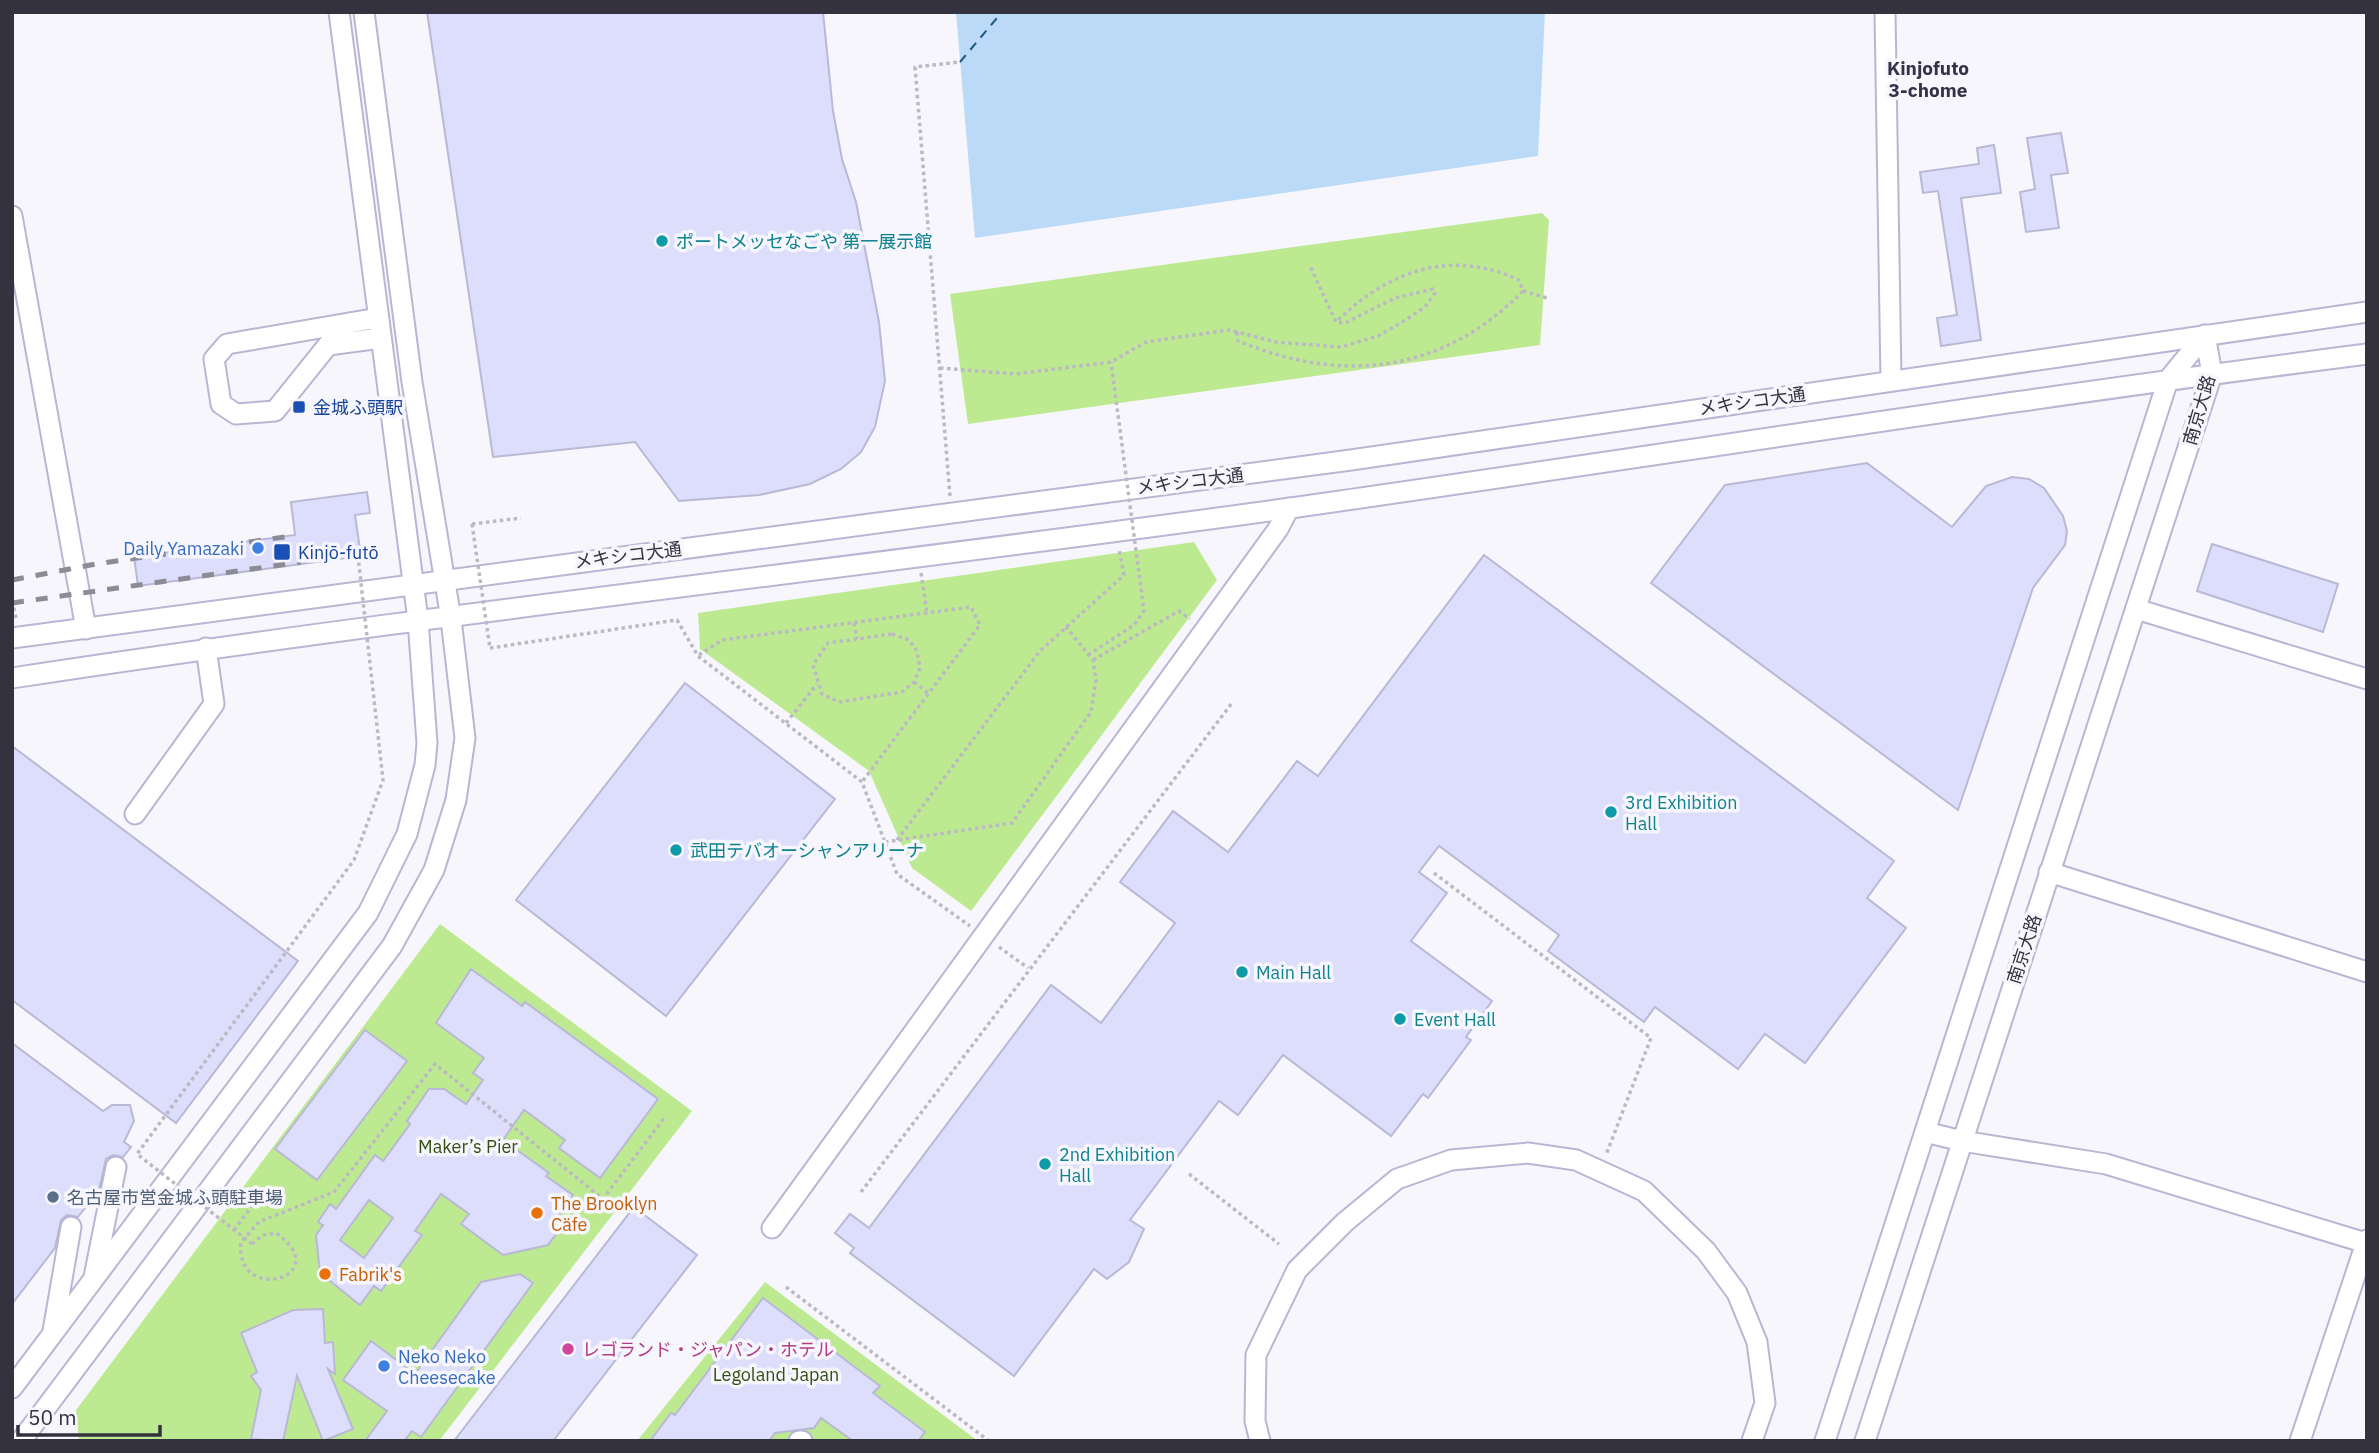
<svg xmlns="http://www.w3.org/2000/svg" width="2379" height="1453" font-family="'IBM Plex Sans','Noto Sans JP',sans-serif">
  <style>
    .green { fill: #bdea91 }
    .water { fill: #bbdaf7 }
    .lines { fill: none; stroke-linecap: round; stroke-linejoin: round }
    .ferry { stroke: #1c5884; stroke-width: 2; stroke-dasharray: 9 7; stroke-linecap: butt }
    .building { fill: #ddddfc; stroke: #b9b9d6; stroke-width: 2; fill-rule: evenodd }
    .minor-casing { stroke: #b9b6d4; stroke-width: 23 }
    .path { stroke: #bbb9c2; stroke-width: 3.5; stroke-dasharray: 3.5 3.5; stroke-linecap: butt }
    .minor { stroke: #fff; stroke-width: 19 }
    .rail { stroke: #8d8b95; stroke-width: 5; stroke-dasharray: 12 12; stroke-linecap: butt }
    .path-bridge { stroke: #bbb9c2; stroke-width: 3.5; stroke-dasharray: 3.5 3.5; stroke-linecap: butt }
    .culture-dot { fill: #0f9aa8; stroke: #f7f6fd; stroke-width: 2.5 }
    .transit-dot { fill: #1a4fb4; stroke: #f7f6fd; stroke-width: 2.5 }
    .shop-dot { fill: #3f7fe0; stroke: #f7f6fd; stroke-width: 2.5 }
    .service-dot { fill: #5c6f8a; stroke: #f7f6fd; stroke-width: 2.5 }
    .food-dot { fill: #e8710a; stroke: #f7f6fd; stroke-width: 2.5 }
    .hotel-dot { fill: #d1479c; stroke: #f7f6fd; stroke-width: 2.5 }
    .labels { text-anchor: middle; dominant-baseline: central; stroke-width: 7; stroke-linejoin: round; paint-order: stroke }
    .culture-label { font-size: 18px; fill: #0d838f; stroke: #f7f6fd; text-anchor: start }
    .street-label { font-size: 18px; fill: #34323e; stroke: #f7f6fd }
    .transit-label { font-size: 18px; fill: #164399; stroke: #f7f6fd; text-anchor: start }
    .shop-label { font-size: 18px; fill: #366cbe; stroke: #f7f6fd; text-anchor: end }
    .park-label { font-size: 18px; fill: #344f0f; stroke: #f7f6fd }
    .service-label { font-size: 18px; fill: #4e5e75; stroke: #f7f6fd; text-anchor: start }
    .food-label { font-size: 18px; fill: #c56008; stroke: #f7f6fd; text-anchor: start }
    .hotel-label { font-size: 18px; fill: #b23c85; stroke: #f7f6fd; text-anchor: start }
    .neighbourhood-label { font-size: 19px; font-weight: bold; fill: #353149; stroke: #f7f6fd }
  </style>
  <rect width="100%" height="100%" fill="#f7f6fd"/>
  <g class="green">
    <path d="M 1542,213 L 1549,220 L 1540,345 L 968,424 L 950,294 Z"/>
    <path d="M 1194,542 L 1217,580 L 971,911 L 912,868 L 869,771 L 700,649 L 698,613 Z"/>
    <path d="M 440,924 L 692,1111 L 439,1441 L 79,1441 L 76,1410 Z"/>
    <path d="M 765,1282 L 978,1441 L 637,1441 Z"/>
  </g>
  <path class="water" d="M 956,12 L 1545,12 L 1538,156 L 975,238 Z"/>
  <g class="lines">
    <path class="ferry" d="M 960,62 L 1002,12"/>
  </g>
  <g class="building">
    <path d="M 427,12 L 823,12 L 833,111 L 842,159 L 856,202 L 879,322 L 885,381 L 875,427 L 861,452 L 841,469 L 810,484 L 759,495 L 679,501 L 635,442 L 493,457 Z"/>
    <path d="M 2061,133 L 2068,173 L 2051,175 L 2059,228 L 2026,232 L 2020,192 L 2035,189 L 2027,138 Z"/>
    <path d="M 1994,145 L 2001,193 L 1961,198 L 1981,340 L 1941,346 L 1937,318 L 1957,315 L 1938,191 L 1923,193 L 1920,172 L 1979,164 L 1977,148 Z"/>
    <path d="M 1867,463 L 1952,527 L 1986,486 L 2012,477 L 2029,479 L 2044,488 L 2063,516 L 2067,531 L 2065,545 L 2033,588 L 1958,810 L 1651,583 L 1725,485 Z"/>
    <path d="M 367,492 L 370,513 L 355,515 L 361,556 L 138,586 L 134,557 L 295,535 L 291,502 Z"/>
    <path d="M 2212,544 L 2338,584 L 2323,632 L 2197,591 Z"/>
    <path d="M 1484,555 L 1894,861 L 1867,898 L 1906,928 L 1805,1063 L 1765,1034 L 1738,1069 L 1655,1007 L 1644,1022 L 1548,951 L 1559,935 L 1439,846 L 1419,872 L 1447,893 L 1411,941 L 1492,1001 L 1466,1037 L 1471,1040 L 1428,1098 L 1423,1094 L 1391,1136 L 1283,1055 L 1238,1115 L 1219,1101 L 1130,1220 L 1144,1229 L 1129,1262 L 1107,1279 L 1094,1269 L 1014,1376 L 850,1253 L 854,1248 L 835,1233 L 850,1214 L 869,1228 L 1051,985 L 1101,1023 L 1175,923 L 1120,882 L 1173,811 L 1228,852 L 1297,761 L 1318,776 Z"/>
    <path d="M 685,683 L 835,799 L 666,1016 L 516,900 Z"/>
    <path d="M 12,746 L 298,961 L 176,1123 L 12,1000 Z"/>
    <path d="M 471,969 L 522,1006 L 525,1002 L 658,1099 L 600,1178 L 559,1148 L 565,1140 L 524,1110 L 503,1140 L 549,1173 L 546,1176 L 573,1195 L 552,1225 L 559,1230 L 548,1245 L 503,1255 L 461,1224 L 469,1214 L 441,1194 L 415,1231 L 422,1235 L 381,1291 L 374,1286 L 360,1305 L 320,1273 L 316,1235 L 323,1225 L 318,1222 L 330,1204 L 336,1209 L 375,1155 L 383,1161 L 410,1124 L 407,1121 L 429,1089 L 444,1089 L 466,1104 L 483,1080 L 473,1073 L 484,1058 L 436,1023 ZM 369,1200 L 393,1218 L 364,1258 L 340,1240 Z"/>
    <path d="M 365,1030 L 407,1061 L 317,1180 L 275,1149 Z"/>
    <path d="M 12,1043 L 103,1111 L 112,1105 L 130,1105 L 134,1121 L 124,1142 L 131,1147 L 123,1157 L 113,1155 L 106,1159 L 99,1190 L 78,1217 L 67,1215 L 61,1220 L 55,1248 L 12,1304 Z"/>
    <path d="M 634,1207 L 697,1255 L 553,1441 L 454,1441 Z"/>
    <path d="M 520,1274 L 533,1283 L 421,1437 L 412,1431 L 404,1441 L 365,1441 L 387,1411 L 343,1380 L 371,1341 L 415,1374 L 481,1282 Z"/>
    <path d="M 763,1298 L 880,1386 L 873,1393 L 925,1432 L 918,1441 L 853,1441 L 821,1418 L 814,1428 L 775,1433 L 769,1441 L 650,1441 L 671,1413 L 675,1415 Z"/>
    <path d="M 323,1309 L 325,1343 L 333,1342 L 335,1374 L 328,1369 L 353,1429 L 323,1441 L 297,1376 L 283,1441 L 251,1439 L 261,1390 L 251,1376 L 257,1372 L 241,1333 L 293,1310 Z"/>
  </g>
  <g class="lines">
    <defs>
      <g id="minor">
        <path d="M 1885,12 L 1891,380"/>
        <path d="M 12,216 L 86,629"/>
        <path d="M 378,318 L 227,344 L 214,359 L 221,404 L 236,414 L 275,411 L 328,345 L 381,338"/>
        <path d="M 2136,609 L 2367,679"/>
        <path d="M 12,638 L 1351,460 L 2367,312"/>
        <path d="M 12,678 C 437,613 865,567 1291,508 C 1650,457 2007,400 2367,354"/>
        <path d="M 135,814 L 214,704 L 206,648"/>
        <path d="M 2049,872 L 2367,972"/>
        <path d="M 1925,1132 L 1962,1141 L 2106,1164 L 2366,1243"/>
        <path d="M 772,1228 L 1278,529 L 1289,508"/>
        <path d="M 94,1277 L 116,1167"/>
        <path d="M 53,1331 L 71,1227"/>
        <path d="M 12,1388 L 368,913 L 407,834 L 425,765 L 427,743 L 418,620 L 339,12"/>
        <path d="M 21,1441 L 392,946 L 434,870 L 456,800 L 465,738 L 451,619 L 412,382 L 364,12"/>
        <path d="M 799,1441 L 802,1441"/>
        <path d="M 1260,1441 L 1255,1421 L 1256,1355 L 1297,1270 L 1345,1222 L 1397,1179 L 1451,1160 L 1528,1153 L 1576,1160 L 1644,1191 L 1706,1251 L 1737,1293 L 1757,1342 L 1765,1403 L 1752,1441"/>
        <path d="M 1825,1441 L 2168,380 L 2205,335"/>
        <path d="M 1865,1441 L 2212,374 L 2205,335"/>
        <path d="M 2300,1441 L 2367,1240"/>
      </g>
    </defs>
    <use href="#minor" class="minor-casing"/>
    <g class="path">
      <path d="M 1523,291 L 1547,298"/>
      <path d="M 1237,332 L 1238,341 C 1343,384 1441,374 1523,291 L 1519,280 C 1450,248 1388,271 1336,322"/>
      <path d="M 940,368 L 1016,374 L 1111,362 L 1146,342 L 1229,330 L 1276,342 L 1341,347 L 1378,336 L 1404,321 L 1425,307 L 1435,293 L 1433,289 L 1395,298 L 1345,323 L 1336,322 L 1310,266"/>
      <path d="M 950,496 L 915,67 L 960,62"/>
      <path d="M 472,524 L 521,518"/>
      <path d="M 921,573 L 927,613"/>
      <path d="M 12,601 L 16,618"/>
      <path d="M 854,623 L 857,639"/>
      <path d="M 892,634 L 909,640 L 917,651 L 920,668 L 914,682 L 902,692 L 839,702 L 822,694 L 813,665 L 828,643 Z"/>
      <path d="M 490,648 L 677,620 L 698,656 L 862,782 L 897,874 L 970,926"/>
      <path d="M 699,655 L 722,640 L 971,607 L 980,625 L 862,782"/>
      <path d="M 1093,660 L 1179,611 L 1190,619"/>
      <path d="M 914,682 L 928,693"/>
      <path d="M 786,723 L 817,684"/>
      <path d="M 897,840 L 1040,651 L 1124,575 L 1119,549"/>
      <path d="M 885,842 L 1012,823 L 1091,712 L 1096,680 L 1093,660 L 1066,627"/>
      <path d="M 1434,873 L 1651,1038 L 1606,1155"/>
      <path d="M 999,947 L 1028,968"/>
      <path d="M 1189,1174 L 1279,1244"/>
      <path d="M 861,1192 L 1232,703"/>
      <path d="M 234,1230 L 264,1190"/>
      <path d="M 252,1244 L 263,1235 L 276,1233 C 338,1277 234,1306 241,1242 L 259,1222 L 334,1192 L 435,1064 L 603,1199 L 665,1117"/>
      <path d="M 786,1287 L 989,1441"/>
    </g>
    <use href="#minor" class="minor"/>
    <g class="rail">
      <path d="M 12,580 L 96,564 L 291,536"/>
      <path d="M 12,603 L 301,562"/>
    </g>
    <g class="path-bridge">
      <path d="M 472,524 L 490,648"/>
      <path d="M 1088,655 L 1134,625 L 1144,611 L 1111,362"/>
      <path d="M 252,1244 L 137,1154 L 354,860 L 383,780 L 358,556"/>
    </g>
  </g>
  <g class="culture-dot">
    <circle cx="662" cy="241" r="7"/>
    <circle cx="1611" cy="812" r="7"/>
    <circle cx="676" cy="850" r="7"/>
    <circle cx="1242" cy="972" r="7"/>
    <circle cx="1400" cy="1019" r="7"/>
    <circle cx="1045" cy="1164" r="7"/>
  </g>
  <g class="transit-dot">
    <rect x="292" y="400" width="14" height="14" rx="3.5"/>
    <rect x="273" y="543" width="18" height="18" rx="3.5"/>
  </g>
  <g class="shop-dot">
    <circle cx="258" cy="548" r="7"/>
    <circle cx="384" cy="1366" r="7"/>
  </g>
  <circle class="service-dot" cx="53" cy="1197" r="7"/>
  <g class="food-dot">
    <circle cx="537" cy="1213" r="7"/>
    <circle cx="325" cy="1274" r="7"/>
  </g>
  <circle class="hotel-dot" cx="568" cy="1349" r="7"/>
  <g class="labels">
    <g class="culture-label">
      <text x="676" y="241">ポートメッセなごや 第一展示館</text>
      <text x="1625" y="802">3rd Exhibition<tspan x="1625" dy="21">Hall</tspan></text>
      <text x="690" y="850">武田テバオーシャンアリーナ</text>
      <text x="1256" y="972">Main Hall</text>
      <text x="1414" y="1019">Event Hall</text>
      <text x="1059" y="1154">2nd Exhibition<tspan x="1059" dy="21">Hall</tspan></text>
    </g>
    <g class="street-label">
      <text transform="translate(1752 401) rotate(-8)">メキシコ大通</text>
      <text transform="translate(2199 410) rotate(-74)">南京大路</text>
      <text transform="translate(1190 481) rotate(-7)">メキシコ大通</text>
      <text transform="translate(628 555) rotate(-7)">メキシコ大通</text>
      <text transform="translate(2024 949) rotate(-72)">南京大路</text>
    </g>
    <g class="transit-label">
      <text x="313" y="407">金城ふ頭駅</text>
      <text x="298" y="552">Kinjō-futō</text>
    </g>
    <g class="shop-label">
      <text x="244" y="548">Daily Yamazaki</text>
      <text x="398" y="1356" text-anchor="start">Neko Neko<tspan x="398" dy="21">Cheesecake</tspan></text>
    </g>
    <g class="park-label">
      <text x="468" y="1146">Maker’s Pier</text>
      <text x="776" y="1374">Legoland Japan</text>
    </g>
    <g class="service-label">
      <text x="67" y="1197">名古屋市営金城ふ頭駐車場</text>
    </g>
    <g class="food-label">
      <text x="551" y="1203">The Brooklyn<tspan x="551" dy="21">Cäfe</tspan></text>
      <text x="339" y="1274">Fabrik's</text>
    </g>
    <g class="hotel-label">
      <text x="582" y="1349">レゴランド・ジャパン・ホテル</text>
    </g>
    <g class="neighbourhood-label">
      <text x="1928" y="68">Kinjofuto<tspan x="1928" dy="22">3-chome</tspan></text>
    </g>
  </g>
  <rect width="2379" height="1453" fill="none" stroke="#34323e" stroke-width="28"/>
  <path d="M18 1425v10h142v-10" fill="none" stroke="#34323e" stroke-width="3.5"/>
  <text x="28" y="1425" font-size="21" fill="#34323e" stroke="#f7f6fd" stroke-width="5" paint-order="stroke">50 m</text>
</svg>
